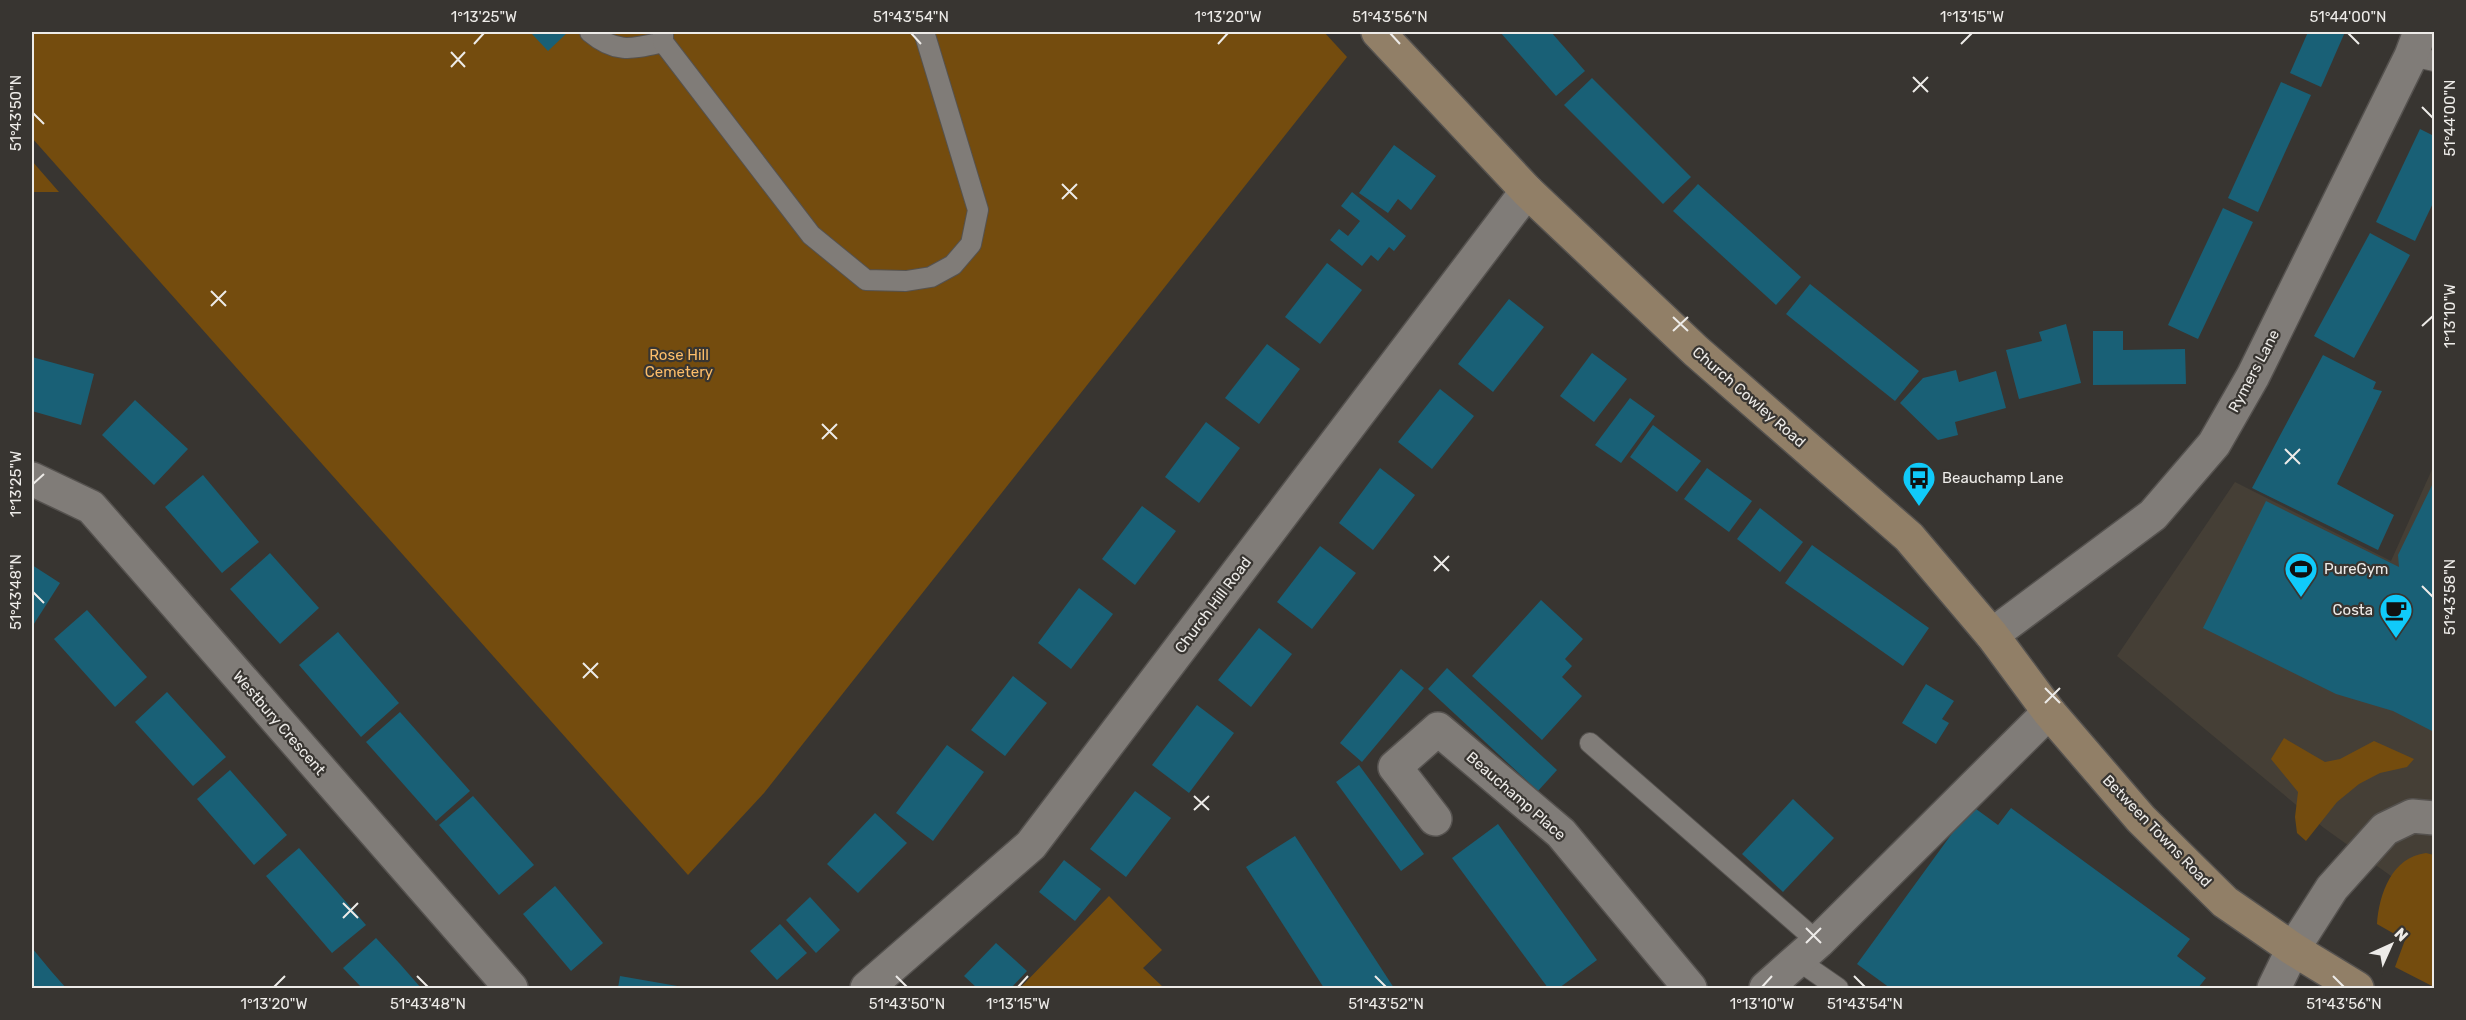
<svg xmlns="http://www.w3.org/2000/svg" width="2466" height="1020" font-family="Rubik,sans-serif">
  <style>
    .built { fill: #453f36 }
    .green { fill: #744c0e }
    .building { fill: #196076 }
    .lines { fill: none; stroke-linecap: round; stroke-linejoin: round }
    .lane-casing { stroke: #55524f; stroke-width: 22 }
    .street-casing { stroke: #55524f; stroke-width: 36 }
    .secondary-casing { stroke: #55524f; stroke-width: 36 }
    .lane { stroke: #807c78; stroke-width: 20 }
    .street { stroke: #807c78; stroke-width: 33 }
    .secondary { stroke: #917f67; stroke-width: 33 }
    .ticks { fill: none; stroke: #edebe8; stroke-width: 2 }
    .labels { text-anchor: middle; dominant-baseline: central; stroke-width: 4.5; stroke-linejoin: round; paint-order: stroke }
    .park-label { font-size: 15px; fill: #fcbd69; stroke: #383531 }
    .street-label { font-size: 15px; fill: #edebe8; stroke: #383531 }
    .poi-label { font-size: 15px; fill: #edebe8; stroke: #383531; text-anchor: start }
    .neatline { fill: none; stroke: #edebe8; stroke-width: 2 }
    .ticks-label { font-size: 15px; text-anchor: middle; fill: #edebe8 }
  </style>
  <rect width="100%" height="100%" fill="#383531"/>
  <path class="built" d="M 2434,465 L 2434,899 L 2398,881 L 2324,828 L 2117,656 L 2235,482 L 2391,561 Z"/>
  <g class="green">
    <path d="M 34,32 L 1324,32 L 1347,57 L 764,793 L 688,875 L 32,138 L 32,40 Z"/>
    <path d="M 32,161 L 59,192 L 32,192 Z"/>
    <path d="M 2284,738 L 2325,762 L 2340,759 L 2374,741 L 2414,759 L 2407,767 L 2380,773 L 2359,784 L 2337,802 L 2306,841 L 2297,833 L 2295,817 L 2298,792 L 2271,759 Z"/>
    <path d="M 2426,853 L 2434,855 L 2434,987 L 2395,967 L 2405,940 L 2377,924 C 2379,894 2392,857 2426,853 Z"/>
    <path d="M 1109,896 L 1162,950 L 1143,968 L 1164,988 L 1020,988 Z"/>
  </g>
  <g class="building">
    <path d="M 535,32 L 568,32 L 548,51 L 532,34 Z"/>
    <path d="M 1500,32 L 1551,32 L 1585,71 L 1556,96 Z"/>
    <path d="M 2308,32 L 2345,32 L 2321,87 L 2290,73 Z"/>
    <path d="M 1592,78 L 1691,177 L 1663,204 L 1564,105 Z"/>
    <path d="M 2281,82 L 2311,95 L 2258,212 L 2228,198 Z"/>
    <path d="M 2420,129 L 2434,136 L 2434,201 L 2415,241 L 2376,222 Z"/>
    <path d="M 1394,145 L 1436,176 L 1411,210 L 1398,199 L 1388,213 L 1359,193 Z"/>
    <path d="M 1698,184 L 1801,277 L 1776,305 L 1673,211 Z"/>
    <path d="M 1352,192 L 1406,236 L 1394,251 L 1389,247 L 1378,261 L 1371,255 L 1362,266 L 1330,240 L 1339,229 L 1348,236 L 1360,221 L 1341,206 Z"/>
    <path d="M 2223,208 L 2253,222 L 2198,339 L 2168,325 Z"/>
    <path d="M 2370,233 L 2410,255 L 2354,358 L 2314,336 Z"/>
    <path d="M 1327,263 L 1362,290 L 1320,344 L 1285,317 Z"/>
    <path d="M 1810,284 L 1919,371 L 1895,401 L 1786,314 Z"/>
    <path d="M 1509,299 L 1544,327 L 1493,392 L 1458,364 Z"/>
    <path d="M 2066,324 L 2081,383 L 2019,399 L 2006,350 L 2042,341 L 2039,332 Z"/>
    <path d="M 2093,331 L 2123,331 L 2123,350 L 2185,349 L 2186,384 L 2093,385 Z"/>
    <path d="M 1267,344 L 1300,369 L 1259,424 L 1225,398 Z"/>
    <path d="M 1592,353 L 1627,379 L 1594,422 L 1560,396 Z"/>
    <path d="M 2323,355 L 2376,382 L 2373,389 L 2382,391 L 2337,484 L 2394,515 L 2378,550 L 2252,488 Z"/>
    <path d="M 32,357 L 94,374 L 81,425 L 32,411 Z"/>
    <path d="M 1956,370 L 1959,382 L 1996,371 L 2006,408 L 1955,422 L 1958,435 L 1938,440 L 1900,403 L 1923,378 Z"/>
    <path d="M 1440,389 L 1474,416 L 1432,469 L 1398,442 Z"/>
    <path d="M 1630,398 L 1655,416 L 1621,463 L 1595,445 Z"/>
    <path d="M 135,400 L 188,449 L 154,485 L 102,435 Z"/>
    <path d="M 1206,422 L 1240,448 L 1199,503 L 1165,477 Z"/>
    <path d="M 1653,425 L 1701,461 L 1677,492 L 1630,457 Z"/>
    <path d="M 1380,468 L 1415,495 L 1373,550 L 1339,523 Z"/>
    <path d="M 1707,468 L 1752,501 L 1729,532 L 1684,499 Z"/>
    <path d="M 203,475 L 259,542 L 222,573 L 165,507 Z"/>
    <path d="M 2434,481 L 2434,732 L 2393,711 L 2336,694 L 2203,628 L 2266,501 L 2399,567 L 2398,555 Z"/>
    <path d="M 1142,506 L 1176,531 L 1135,585 L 1102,559 Z"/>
    <path d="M 1760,508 L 1803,542 L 1780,572 L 1737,539 Z"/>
    <path d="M 1812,545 L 1929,628 L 1903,666 L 1785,583 Z"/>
    <path d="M 1320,546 L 1356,573 L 1312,629 L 1277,602 Z"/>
    <path d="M 270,553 L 319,608 L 280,644 L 230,589 Z"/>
    <path d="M 32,565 L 60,583 L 32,627 Z"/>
    <path d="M 1079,588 L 1113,614 L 1071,669 L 1038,643 Z"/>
    <path d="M 1541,600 L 1583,639 L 1565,659 L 1572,666 L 1562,677 L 1582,696 L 1542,740 L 1472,676 Z"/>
    <path d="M 87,610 L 147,677 L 115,707 L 54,639 Z"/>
    <path d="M 1259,628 L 1292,654 L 1251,707 L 1218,680 Z"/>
    <path d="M 338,632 L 399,703 L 361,737 L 299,665 Z"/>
    <path d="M 1447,668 L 1557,770 L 1538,791 L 1428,689 Z"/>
    <path d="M 1401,669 L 1424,688 L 1362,762 L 1340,743 Z"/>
    <path d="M 1013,676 L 1047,703 L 1005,756 L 971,730 Z"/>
    <path d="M 1926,684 L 1954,701 L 1942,719 L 1949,723 L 1936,744 L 1902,723 Z"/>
    <path d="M 167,692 L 226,757 L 193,786 L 135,722 Z"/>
    <path d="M 1197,705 L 1234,733 L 1189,793 L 1152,765 Z"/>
    <path d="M 400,712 L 470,791 L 436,821 L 366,742 Z"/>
    <path d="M 947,745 L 984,772 L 933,841 L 896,813 Z"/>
    <path d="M 1359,765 L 1424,854 L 1401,871 L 1336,782 Z"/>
    <path d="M 230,770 L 287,835 L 254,865 L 197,799 Z"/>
    <path d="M 1135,791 L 1171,818 L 1126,877 L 1090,849 Z"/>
    <path d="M 473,796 L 534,865 L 499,895 L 439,825 Z"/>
    <path d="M 1793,799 L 1834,838 L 1783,892 L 1742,854 Z"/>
    <path d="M 1972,806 L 1998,825 L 2011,808 L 2190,939 L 2177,956 L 2206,978 L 2198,988 L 1890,988 L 1857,964 Z"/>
    <path d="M 875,813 L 907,843 L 858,893 L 827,864 Z"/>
    <path d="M 1498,824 L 1597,960 L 1559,988 L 1548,988 L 1452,858 Z"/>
    <path d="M 1295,836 L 1394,988 L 1324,988 L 1246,867 Z"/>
    <path d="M 299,848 L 366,925 L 332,953 L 266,876 Z"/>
    <path d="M 1064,860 L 1101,889 L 1075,921 L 1039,892 Z"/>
    <path d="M 555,886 L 603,943 L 571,971 L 523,914 Z"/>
    <path d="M 810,897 L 840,930 L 816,953 L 786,920 Z"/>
    <path d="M 780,924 L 807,953 L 777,980 L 750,951 Z"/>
    <path d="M 376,938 L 400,964 L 421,988 L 362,988 L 343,968 Z"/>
    <path d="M 996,943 L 1027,971 L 1011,988 L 977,988 L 964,976 Z"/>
    <path d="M 32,948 L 51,971 L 66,988 L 32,988 Z"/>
    <path d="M 620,976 L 683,987 L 683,988 L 618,988 Z"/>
  </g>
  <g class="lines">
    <defs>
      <g id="lane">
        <path d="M 590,32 C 616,54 632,49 663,42 L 663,32"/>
        <path d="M 663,42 L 811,235 L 866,280 L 906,281 L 931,277 L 953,265 L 971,244 L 978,210 L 924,32"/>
        <path d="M 2411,56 L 2434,61"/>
        <path d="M 1590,743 L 1818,942"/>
        <path d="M 1799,961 L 1838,988"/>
      </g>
      <g id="street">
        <path d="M 32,479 L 91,507 L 511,988"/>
        <path d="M 1992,635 L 2153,515 L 2214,444 L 2253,376 L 2411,56 L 2420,32"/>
        <path d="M 1435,819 L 1395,767 L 1438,729 L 1561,833 L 1690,988"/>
        <path d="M 867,988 L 1031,845 L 1527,191"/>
        <path d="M 1766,988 L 1818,942 L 2049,712"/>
        <path d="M 2274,988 L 2293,949 L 2332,888 L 2385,829 L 2412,816 L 2434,818"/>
      </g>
      <path id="secondary" d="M 1378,32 L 1527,191 L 1696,351 L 1909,537 L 1992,635 L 2049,712 L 2141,819 L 2225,902 L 2293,949 L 2357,988"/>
    </defs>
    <use href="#lane" class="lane-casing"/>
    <use href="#street" class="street-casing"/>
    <use href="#secondary" class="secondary-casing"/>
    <use href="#lane" class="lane"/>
    <use href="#street" class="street"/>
    <use href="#secondary" class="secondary"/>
  </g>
  <path class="ticks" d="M 911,33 L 921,44M 1390,33 L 1400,44M 2348,33 L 2359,44M 474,44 L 484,33M 1218,44 L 1228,33M 1961,44 L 1972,33M 451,52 L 465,67M 451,67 L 465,52M 1913,77 L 1928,92M 1913,92 L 1928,77M 2422,107 L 2433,118M 33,113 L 44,124M 1062,184 L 1077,199M 1062,199 L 1077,184M 211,291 L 226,306M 211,306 L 226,291M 1673,317 L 1688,331M 2422,326 L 2433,316M 1673,331 L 1688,317M 822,424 L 837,439M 822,439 L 837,424M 2285,449 L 2300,464M 2285,464 L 2300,449M 33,484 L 44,474M 1434,556 L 1449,571M 1434,571 L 1449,556M 2422,586 L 2433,597M 33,592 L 44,603M 583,663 L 598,678M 583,678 L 598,663M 2045,688 L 2060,703M 2045,703 L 2060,688M 1194,796 L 1209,810M 1194,810 L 1209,796M 343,903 L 358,918M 343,918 L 358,903M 1806,928 L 1821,943M 1806,943 L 1821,928M 417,976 L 428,987M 896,976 L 907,987M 1375,976 L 1386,987M 1854,976 L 1865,987M 2333,976 L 2344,987M 274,987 L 285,976M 1018,987 L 1028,976M 1762,987 L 1772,976"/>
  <defs>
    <symbol id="bus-pin" viewBox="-11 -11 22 30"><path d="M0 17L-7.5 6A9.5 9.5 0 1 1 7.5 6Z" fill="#10cafa" stroke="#383531"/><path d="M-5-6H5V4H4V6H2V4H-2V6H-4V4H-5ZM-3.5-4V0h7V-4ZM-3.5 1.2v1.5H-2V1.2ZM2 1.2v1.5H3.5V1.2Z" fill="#111"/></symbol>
    <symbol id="stadium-pin" viewBox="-11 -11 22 30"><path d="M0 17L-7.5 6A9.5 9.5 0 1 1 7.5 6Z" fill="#10cafa" stroke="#383531"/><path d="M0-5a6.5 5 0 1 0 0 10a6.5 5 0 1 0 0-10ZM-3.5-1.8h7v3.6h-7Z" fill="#111"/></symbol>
    <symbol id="cafe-pin" viewBox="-11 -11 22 30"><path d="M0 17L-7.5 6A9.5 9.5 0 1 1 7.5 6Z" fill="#10cafa" stroke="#383531"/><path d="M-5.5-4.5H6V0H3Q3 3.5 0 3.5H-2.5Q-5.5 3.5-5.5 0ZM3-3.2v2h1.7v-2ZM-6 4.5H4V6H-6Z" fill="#111"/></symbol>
  </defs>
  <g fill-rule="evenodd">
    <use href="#bus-pin" x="1900" y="459" width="38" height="52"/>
    <use href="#stadium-pin" x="2282" y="550" width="38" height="52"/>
    <use href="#cafe-pin" x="2377" y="591" width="38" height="52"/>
  </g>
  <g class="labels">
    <g class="park-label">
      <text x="679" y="355">Rose Hill<tspan x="679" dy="17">Cemetery</tspan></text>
    </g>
    <g class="street-label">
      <text transform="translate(2254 371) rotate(-62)">Rymers Lane</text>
      <text transform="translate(1749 397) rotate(41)">Church Cowley Road</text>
      <text transform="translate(1213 605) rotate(-53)">Church Hill Road</text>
      <text transform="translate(279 723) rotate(49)">Westbury Crescent</text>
      <text transform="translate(1516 796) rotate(41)">Beauchamp Place</text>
      <text transform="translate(2157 831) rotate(46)">Between Towns Road</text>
    </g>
    <g class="poi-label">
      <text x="1942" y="478">Beauchamp Lane</text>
      <text x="2324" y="569">PureGym</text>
      <text x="2373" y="610" text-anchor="end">Costa</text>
    </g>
  </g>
  <rect width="2466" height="1020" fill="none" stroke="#383531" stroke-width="66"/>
  <g transform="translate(2391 945) rotate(45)" stroke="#383531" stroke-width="4.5" paint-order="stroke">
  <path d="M0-4.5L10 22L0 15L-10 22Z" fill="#edebe8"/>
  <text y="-9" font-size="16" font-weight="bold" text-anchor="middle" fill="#edebe8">N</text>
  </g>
  <rect x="33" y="33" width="2400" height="954" class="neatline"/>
  <g class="ticks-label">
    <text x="484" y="22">1°13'25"W</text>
    <text x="911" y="22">51°43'54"N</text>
    <text x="1228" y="22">1°13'20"W</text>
    <text x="1390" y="22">51°43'56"N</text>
    <text x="1972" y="22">1°13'15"W</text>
    <text x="2348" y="22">51°44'00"N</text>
    <text transform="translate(16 113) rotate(-90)" y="5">51°43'50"N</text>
    <text transform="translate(2450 118) rotate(-90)" y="5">51°44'00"N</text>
    <text transform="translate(2450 316) rotate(-90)" y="5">1°13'10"W</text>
    <text transform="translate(16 484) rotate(-90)" y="5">1°13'25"W</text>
    <text transform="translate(16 592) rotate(-90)" y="5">51°43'48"N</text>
    <text transform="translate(2450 597) rotate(-90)" y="5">51°43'58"N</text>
    <text x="274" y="1009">1°13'20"W</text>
    <text x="428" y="1009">51°43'48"N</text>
    <text x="907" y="1009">51°43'50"N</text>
    <text x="1018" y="1009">1°13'15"W</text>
    <text x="1386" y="1009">51°43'52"N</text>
    <text x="1762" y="1009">1°13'10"W</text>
    <text x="1865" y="1009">51°43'54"N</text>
    <text x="2344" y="1009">51°43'56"N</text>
  </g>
</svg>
